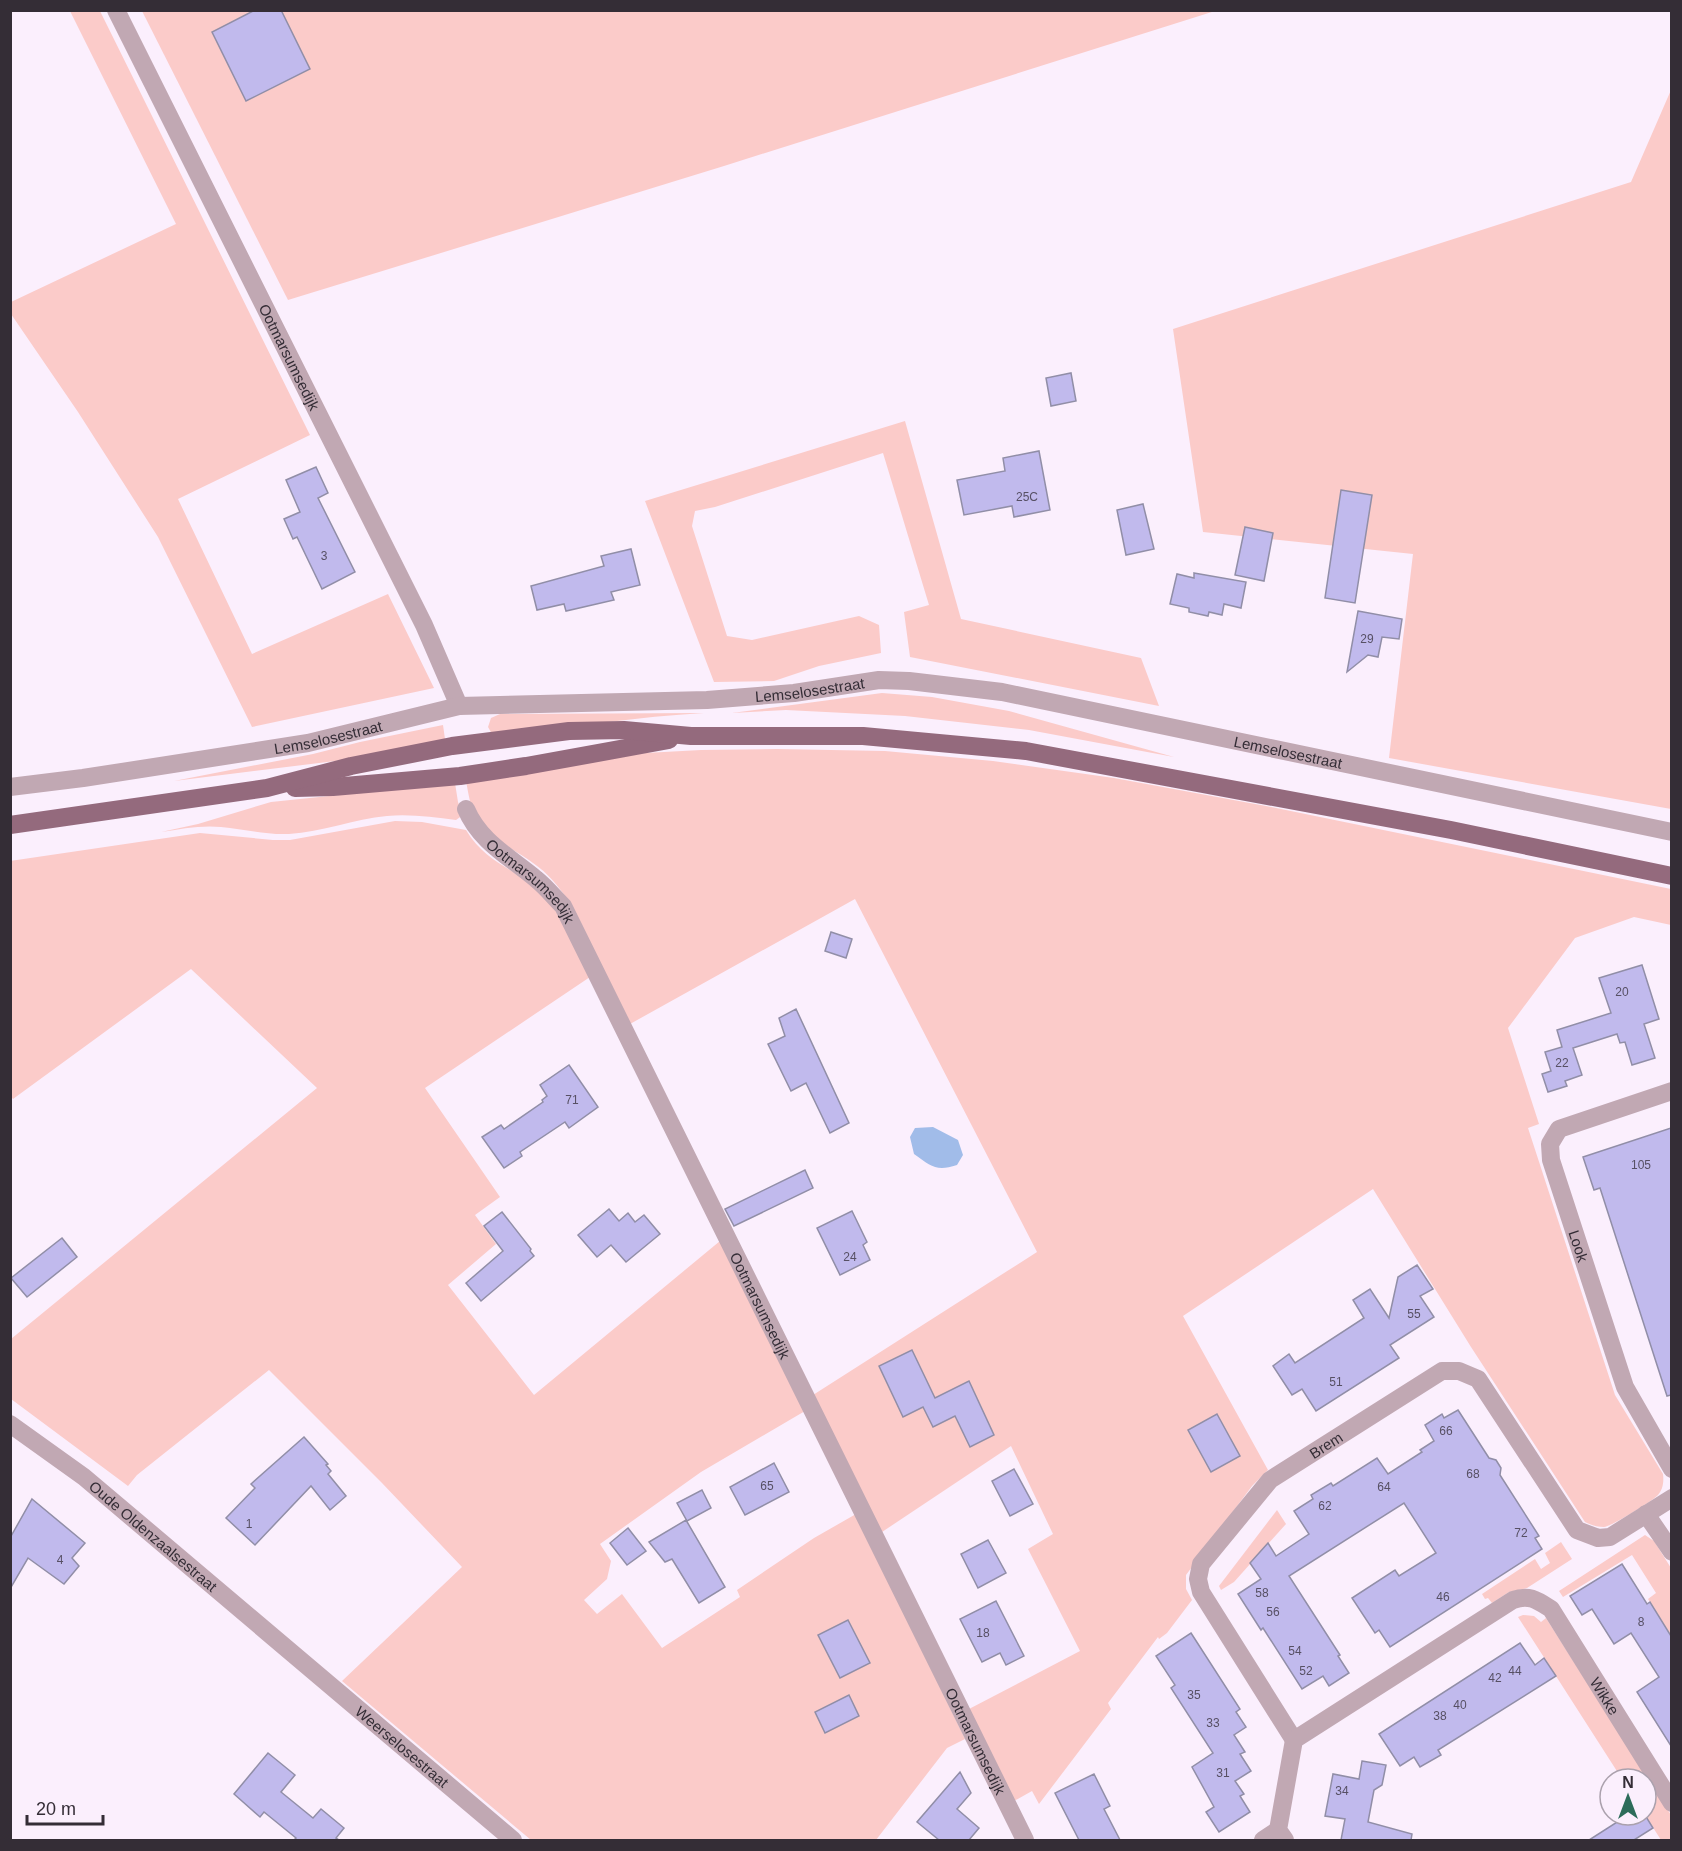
<svg xmlns="http://www.w3.org/2000/svg" width="1682" height="1851" font-family="Helvetica,sans-serif">
  <style>
    .green { fill: #fbcbc9 }
    .water { fill: #a1bce9 }
    .building { fill: #c1baed; stroke: #918ea7; stroke-width: 1.5 }
    .lines { fill: none; stroke-linecap: round; stroke-linejoin: round }
    .street { stroke: #c1a8b3; stroke-width: 18 }
    .primary { stroke: #946a7d; stroke-width: 18 }
    .labels { text-anchor: middle; dominant-baseline: central; stroke-width: 4.5; stroke-linejoin: round; paint-order: stroke }
    .number-label { font-size: 12px; fill: #575064 }
    .street-label { font-size: 15px; fill: #342d36; stroke: #fbeffd }
  </style>
  <rect width="100%" height="100%" fill="#fbeffd"/>
  <g class="green">
    <path d="M 70,11 L 100,11 L 310,435 L 178,499 L 252,654 L 388,594 L 434,688 L 252,727 L 158,537 L 78,412 L 11,314 L 11,302 L 176,224 Z"/>
    <path d="M 142,11 L 1215,11 L 724,166 L 288,300 Z"/>
    <path d="M 1671,90 L 1671,809 L 1389,758 L 1413,554 L 1203,532 L 1173,329 L 1631,182 Z"/>
    <path d="M 905,421 L 961,619 L 1141,658 L 1159,706 L 910,657 L 904,612 L 929,605 L 883,453 L 715,507 L 695,511 L 692,526 L 727,636 L 752,640 L 859,616 L 879,625 L 881,653 L 819,666 L 774,681 L 714,682 L 645,501 Z"/>
    <path d="M 882,693 L 932,697 L 1009,711 L 1174,757 L 1029,730 L 905,716 L 786,710 L 732,713 Z"/>
    <path d="M 704,713 C 633,717 563,729 492,734 L 488,727 L 491,718 L 500,714 Z"/>
    <path d="M 443,725 L 445,739 L 440,748 L 174,781 L 313,754 L 360,742 Z"/>
    <path d="M 777,749 L 885,751 L 993,761 L 1114,778 L 1266,806 L 1671,889 L 1671,925 L 1634,917 L 1575,938 L 1508,1028 L 1539,1124 L 1528,1128 L 1615,1395 L 1663,1474 C 1664,1482 1663,1490 1657,1496 C 1649,1503 1612,1526 1604,1527 C 1597,1527 1591,1525 1585,1522 L 1471,1347 L 1373,1189 L 1183,1316 L 1268,1470 L 1252,1486 L 1186,1575 L 1186,1589 L 1192,1600 L 1167,1633 L 1159,1639 L 1158,1637 L 1108,1703 L 1111,1709 L 1039,1804 L 1032,1791 L 1014,1801 L 969,1709 L 1080,1651 L 1028,1549 L 1053,1534 L 1011,1446 L 882,1532 L 813,1395 L 1037,1252 L 855,899 L 630,1024 L 568,900 C 558,886 548,873 533,863 C 518,852 492,839 480,825 C 471,814 469,796 466,781 L 645,753 L 701,750 Z"/>
    <path d="M 455,783 L 458,802 L 463,815 L 456,820 C 433,817 410,814 387,816 C 354,819 322,832 289,834 C 265,835 244,829 221,827 C 201,825 181,829 161,832 L 198,824 L 271,802 Z"/>
    <path d="M 395,821 L 422,822 L 466,830 C 485,862 512,867 537,889 C 562,911 575,948 590,977 L 425,1088 L 500,1197 L 475,1215 L 496,1244 L 448,1285 L 534,1395 L 720,1241 L 805,1411 L 701,1472 L 600,1544 L 611,1561 L 607,1579 L 584,1600 L 597,1614 L 622,1594 L 662,1648 L 740,1597 L 737,1590 L 814,1538 L 856,1514 L 965,1739 L 947,1748 L 876,1840 L 531,1840 L 342,1681 L 462,1567 L 382,1483 L 269,1370 L 137,1475 L 128,1486 L 11,1399 L 11,1339 L 317,1088 L 191,969 L 13,1099 L 10,1095 L 10,861 L 200,833 L 273,840 L 290,840 Z"/>
    <path d="M 1277,1510 L 1286,1524 L 1234,1582 L 1221,1590 L 1219,1586 Z"/>
    <path d="M 1645,1535 L 1654,1541 L 1671,1568 L 1671,1635 L 1648,1599 L 1656,1593 L 1632,1555 L 1563,1597 L 1559,1591 Z"/>
    <path d="M 1561,1542 L 1572,1559 L 1527,1588 L 1509,1592 L 1492,1603 L 1488,1598 L 1485,1599 L 1482,1594 L 1535,1559 L 1541,1569 L 1550,1563 L 1545,1553 Z"/>
    <path d="M 1523,1615 L 1534,1616 L 1541,1622 L 1546,1618 L 1671,1815 L 1671,1840 L 1661,1840 L 1645,1815 L 1646,1779 L 1622,1779 L 1518,1617 Z"/>
  </g>
  <path class="water" d="M 933,1127 L 958,1140 L 963,1155 L 957,1165 C 936,1172 931,1166 914,1154 L 910,1137 L 915,1128 Z"/>
  <g class="building">
    <path d="M 255,10 L 281,10 L 310,69 L 246,101 L 212,32 Z"/>
    <path d="M 1071,373 L 1076,401 L 1051,406 L 1046,378 Z"/>
    <path d="M 1039,451 L 1050,510 L 1014,517 L 1012,506 L 964,515 L 957,480 L 1005,471 L 1003,458 Z"/>
    <path d="M 316,467 L 328,493 L 318,498 L 355,572 L 322,589 L 297,537 L 293,539 L 284,519 L 300,512 L 286,480 Z"/>
    <path d="M 1341,490 L 1372,495 L 1355,603 L 1325,598 Z"/>
    <path d="M 1143,504 L 1154,549 L 1126,555 L 1117,510 Z"/>
    <path d="M 1245,527 L 1273,533 L 1264,581 L 1235,575 Z"/>
    <path d="M 631,549 L 640,585 L 611,592 L 614,600 L 566,611 L 564,604 L 537,610 L 531,586 L 604,566 L 601,556 Z"/>
    <path d="M 1194,573 L 1246,582 L 1241,608 L 1224,604 L 1222,615 L 1209,612 L 1208,616 L 1189,612 L 1189,608 L 1170,604 L 1177,574 L 1194,578 Z"/>
    <path d="M 1358,611 L 1402,619 L 1399,639 L 1382,637 L 1378,657 L 1368,655 L 1347,672 Z"/>
    <path d="M 831,932 L 852,939 L 846,958 L 825,951 Z"/>
    <path d="M 1642,965 L 1659,1019 L 1644,1024 L 1655,1058 L 1632,1065 L 1625,1042 L 1620,1043 L 1617,1034 L 1573,1048 L 1582,1075 L 1565,1081 L 1567,1086 L 1548,1092 L 1542,1074 L 1551,1071 L 1545,1052 L 1562,1047 L 1557,1030 L 1611,1013 L 1599,978 Z"/>
    <path d="M 796,1009 L 849,1123 L 830,1133 L 806,1083 L 791,1091 L 768,1044 L 785,1036 L 779,1018 Z"/>
    <path d="M 569,1065 L 598,1107 L 569,1128 L 565,1122 L 520,1152 L 522,1156 L 504,1168 L 482,1137 L 501,1125 L 504,1129 L 543,1102 L 542,1100 L 547,1096 L 540,1085 Z"/>
    <path d="M 1671,1128 L 1671,1395 L 1667,1396 L 1600,1188 L 1594,1190 L 1583,1157 Z"/>
    <path d="M 805,1170 L 813,1188 L 734,1226 L 725,1209 Z"/>
    <path d="M 609,1209 L 619,1221 L 628,1213 L 635,1222 L 644,1215 L 660,1234 L 626,1262 L 611,1245 L 597,1257 L 578,1235 Z"/>
    <path d="M 852,1211 L 867,1242 L 863,1245 L 870,1260 L 840,1275 L 817,1228 Z"/>
    <path d="M 502,1212 L 531,1249 L 530,1251 L 534,1256 L 481,1301 L 466,1283 L 503,1251 L 484,1226 Z"/>
    <path d="M 62,1238 L 77,1257 L 27,1297 L 11,1278 Z"/>
    <path d="M 1417,1265 L 1433,1289 L 1420,1296 L 1434,1317 L 1390,1345 L 1399,1358 L 1316,1411 L 1302,1389 L 1292,1395 L 1273,1366 L 1289,1354 L 1295,1363 L 1364,1318 L 1353,1300 L 1370,1289 L 1389,1318 L 1398,1277 Z"/>
    <path d="M 912,1350 L 935,1398 L 969,1381 L 994,1435 L 970,1447 L 955,1416 L 933,1427 L 923,1407 L 903,1417 L 879,1366 Z"/>
    <path d="M 1458,1410 L 1489,1458 L 1496,1460 L 1501,1468 L 1500,1475 L 1539,1536 L 1535,1538 L 1542,1549 L 1390,1647 L 1379,1630 L 1375,1633 L 1352,1598 L 1395,1570 L 1399,1576 L 1436,1553 L 1404,1503 L 1289,1576 L 1340,1655 L 1338,1656 L 1349,1673 L 1329,1686 L 1323,1676 L 1302,1689 L 1263,1628 L 1261,1630 L 1238,1594 L 1261,1579 L 1250,1563 L 1268,1543 L 1276,1556 L 1309,1534 L 1294,1511 L 1313,1499 L 1311,1495 L 1331,1483 L 1333,1486 L 1377,1458 L 1388,1474 L 1422,1452 L 1420,1450 L 1434,1441 L 1425,1425 L 1442,1414 L 1444,1418 Z"/>
    <path d="M 1217,1414 L 1240,1456 L 1211,1472 L 1188,1430 Z"/>
    <path d="M 304,1437 L 328,1464 L 326,1465 L 331,1471 L 328,1474 L 346,1496 L 330,1510 L 311,1486 L 255,1545 L 226,1518 L 255,1488 L 251,1484 Z"/>
    <path d="M 774,1463 L 789,1492 L 745,1515 L 730,1487 Z"/>
    <path d="M 1014,1469 L 1033,1504 L 1010,1516 L 992,1481 Z"/>
    <path d="M 702,1490 L 711,1508 L 687,1521 L 677,1503 Z"/>
    <path d="M 32,1499 L 85,1543 L 72,1558 L 79,1566 L 64,1584 L 28,1558 L 10,1589 L 10,1538 Z"/>
    <path d="M 686,1520 L 725,1587 L 699,1603 L 672,1559 L 665,1562 L 649,1542 Z"/>
    <path d="M 628,1528 L 646,1551 L 627,1565 L 610,1543 Z"/>
    <path d="M 988,1540 L 1006,1573 L 978,1588 L 961,1554 Z"/>
    <path d="M 1622,1564 L 1647,1604 L 1650,1602 L 1671,1636 L 1671,1746 L 1637,1692 L 1659,1677 L 1631,1633 L 1614,1644 L 1592,1609 L 1582,1615 L 1570,1596 Z"/>
    <path d="M 996,1601 L 1024,1656 L 1006,1665 L 1000,1653 L 982,1662 L 960,1619 Z"/>
    <path d="M 848,1620 L 870,1663 L 840,1678 L 818,1635 Z"/>
    <path d="M 1191,1633 L 1240,1709 L 1236,1712 L 1246,1727 L 1234,1735 L 1245,1752 L 1240,1754 L 1251,1771 L 1235,1781 L 1244,1794 L 1240,1796 L 1250,1812 L 1219,1832 L 1206,1812 L 1214,1807 L 1192,1767 L 1213,1753 L 1171,1688 L 1175,1685 L 1156,1656 Z"/>
    <path d="M 1520,1643 L 1535,1665 L 1544,1658 L 1556,1676 L 1438,1750 L 1441,1755 L 1420,1767 L 1414,1757 L 1400,1766 L 1379,1734 Z"/>
    <path d="M 849,1695 L 859,1716 L 825,1733 L 815,1712 Z"/>
    <path d="M 268,1753 L 295,1775 L 281,1792 L 313,1818 L 321,1809 L 344,1828 L 336,1838 L 339,1840 L 294,1840 L 296,1838 L 264,1812 L 260,1817 L 234,1794 Z"/>
    <path d="M 1362,1761 L 1386,1765 L 1382,1785 L 1374,1790 L 1368,1822 L 1412,1834 L 1411,1840 L 1341,1840 L 1345,1819 L 1325,1816 L 1333,1774 L 1359,1779 Z"/>
    <path d="M 960,1772 L 971,1793 L 957,1809 L 979,1828 L 969,1840 L 939,1840 L 917,1822 Z"/>
    <path d="M 1094,1774 L 1110,1806 L 1104,1809 L 1120,1840 L 1079,1840 L 1055,1793 Z"/>
    <path d="M 1628,1815 L 1645,1815 L 1653,1828 L 1634,1840 L 1589,1840 Z"/>
  </g>
  <g class="lines">
    <g class="street">
      <path id="s1" d="M 116,10 L 424,625 L 459,706"/>
      <path id="s2" d="M 10,787 L 83,778 L 308,743 L 459,706 L 707,700 L 794,693 L 879,680 L 909,681 L 1002,692 L 1672,832"/>
      <path id="s3" d="M 466,809 C 480,842 510,857 536,879 C 546,887 554,897 563,906 L 1025,1840"/>
      <path id="s4" d="M 1672,1091 L 1559,1129 L 1550,1144 L 1551,1160 L 1625,1387 L 1672,1469"/>
      <path id="s5" d="M 10,1424 L 84,1477 L 513,1840"/>
      <path d="M 1646,1514 L 1672,1552"/>
      <path id="s6" d="M 1294,1740 L 1201,1592 L 1198,1579 L 1201,1564 L 1270,1480 L 1442,1371 L 1459,1371 L 1478,1379 L 1577,1530 L 1598,1538 L 1610,1537 L 1672,1498"/>
      <path d="M 1263,1840 L 1278,1830"/>
      <path id="s7" d="M 1285,1840 L 1278,1830 L 1294,1740 L 1513,1600 C 1529,1594 1537,1600 1551,1609 L 1672,1803"/>
    </g>
    <g class="primary">
      <path d="M 295,788 L 333,787 L 460,776 L 526,766 L 669,740"/>
      <path d="M 10,825 L 267,788 L 351,766 L 452,746 L 569,731 L 624,730 L 691,736 L 863,736 L 1026,751 L 1451,830 L 1672,876"/>
    </g>
  </g>
  <g class="labels">
    <g class="number-label">
      <text x="1027" y="497">25C</text>
      <text x="324" y="556">3</text>
      <text x="1367" y="639">29</text>
      <text x="1622" y="992">20</text>
      <text x="1562" y="1063">22</text>
      <text x="572" y="1100">71</text>
      <text x="1641" y="1165">105</text>
      <text x="850" y="1257">24</text>
      <text x="1414" y="1314">55</text>
      <text x="1336" y="1382">51</text>
      <text x="1446" y="1431">66</text>
      <text x="1473" y="1474">68</text>
      <text x="767" y="1486">65</text>
      <text x="1384" y="1487">64</text>
      <text x="1325" y="1506">62</text>
      <text x="249" y="1524">1</text>
      <text x="1521" y="1533">72</text>
      <text x="60" y="1560">4</text>
      <text x="1262" y="1593">58</text>
      <text x="1443" y="1597">46</text>
      <text x="1273" y="1612">56</text>
      <text x="1641" y="1622">8</text>
      <text x="983" y="1633">18</text>
      <text x="1295" y="1651">54</text>
      <text x="1306" y="1671">52</text>
      <text x="1515" y="1671">44</text>
      <text x="1495" y="1678">42</text>
      <text x="1194" y="1695">35</text>
      <text x="1460" y="1705">40</text>
      <text x="1440" y="1716">38</text>
      <text x="1213" y="1723">33</text>
      <text x="1223" y="1773">31</text>
      <text x="1342" y="1791">34</text>
    </g>
    <g class="street-label">
      <text stroke="none"><textPath href="#s1" startOffset="388">Ootmarsumsedijk</textPath></text>
      <text stroke="none"><textPath href="#s2" startOffset="808">Lemselosestraat</textPath></text>
      <text stroke="none"><textPath href="#s2" startOffset="322">Lemselosestraat</textPath></text>
      <text stroke="none"><textPath href="#s2" startOffset="1294">Lemselosestraat</textPath></text>
      <text stroke="none"><textPath href="#s3" startOffset="98">Ootmarsumsedijk</textPath></text>
      <text stroke="none"><textPath href="#s4" startOffset="243">Look</textPath></text>
      <text stroke="none"><textPath href="#s3" startOffset="584">Ootmarsumsedijk</textPath></text>
      <text stroke="none"><textPath href="#s6" startOffset="378">Brem</textPath></text>
      <text stroke="none"><textPath href="#s5" startOffset="182">Oude Oldenzaalsestraat</textPath></text>
      <text stroke="none"><textPath href="#s7" startOffset="507">Wikke</textPath></text>
      <text stroke="none"><textPath href="#s3" startOffset="1070">Ootmarsumsedijk</textPath></text>
      <text stroke="none"><textPath href="#s5" startOffset="508">Weerselosestraat</textPath></text>
    </g>
  </g>
  <rect width="1682" height="1851" fill="none" stroke="#342d36" stroke-width="24"/>
  <g transform="translate(1628 1797)"><circle r="28" fill="#fbeffd" stroke="#aba1ad" stroke-width="1.5"/>
  <path d="M0-4.5L10 22L0 15L-10 22Z" fill="#2d6c5a"/>
  <text y="-9" font-size="16" font-weight="bold" text-anchor="middle" fill="#342d36">N</text>
  </g>
  <path d="M27 1815v9h76v-9" fill="none" stroke="#342d36" stroke-width="3"/>
  <text x="36" y="1815" font-size="18" fill="#342d36" stroke="#fbeffd" stroke-width="4.5" paint-order="stroke">20 m</text>
</svg>
